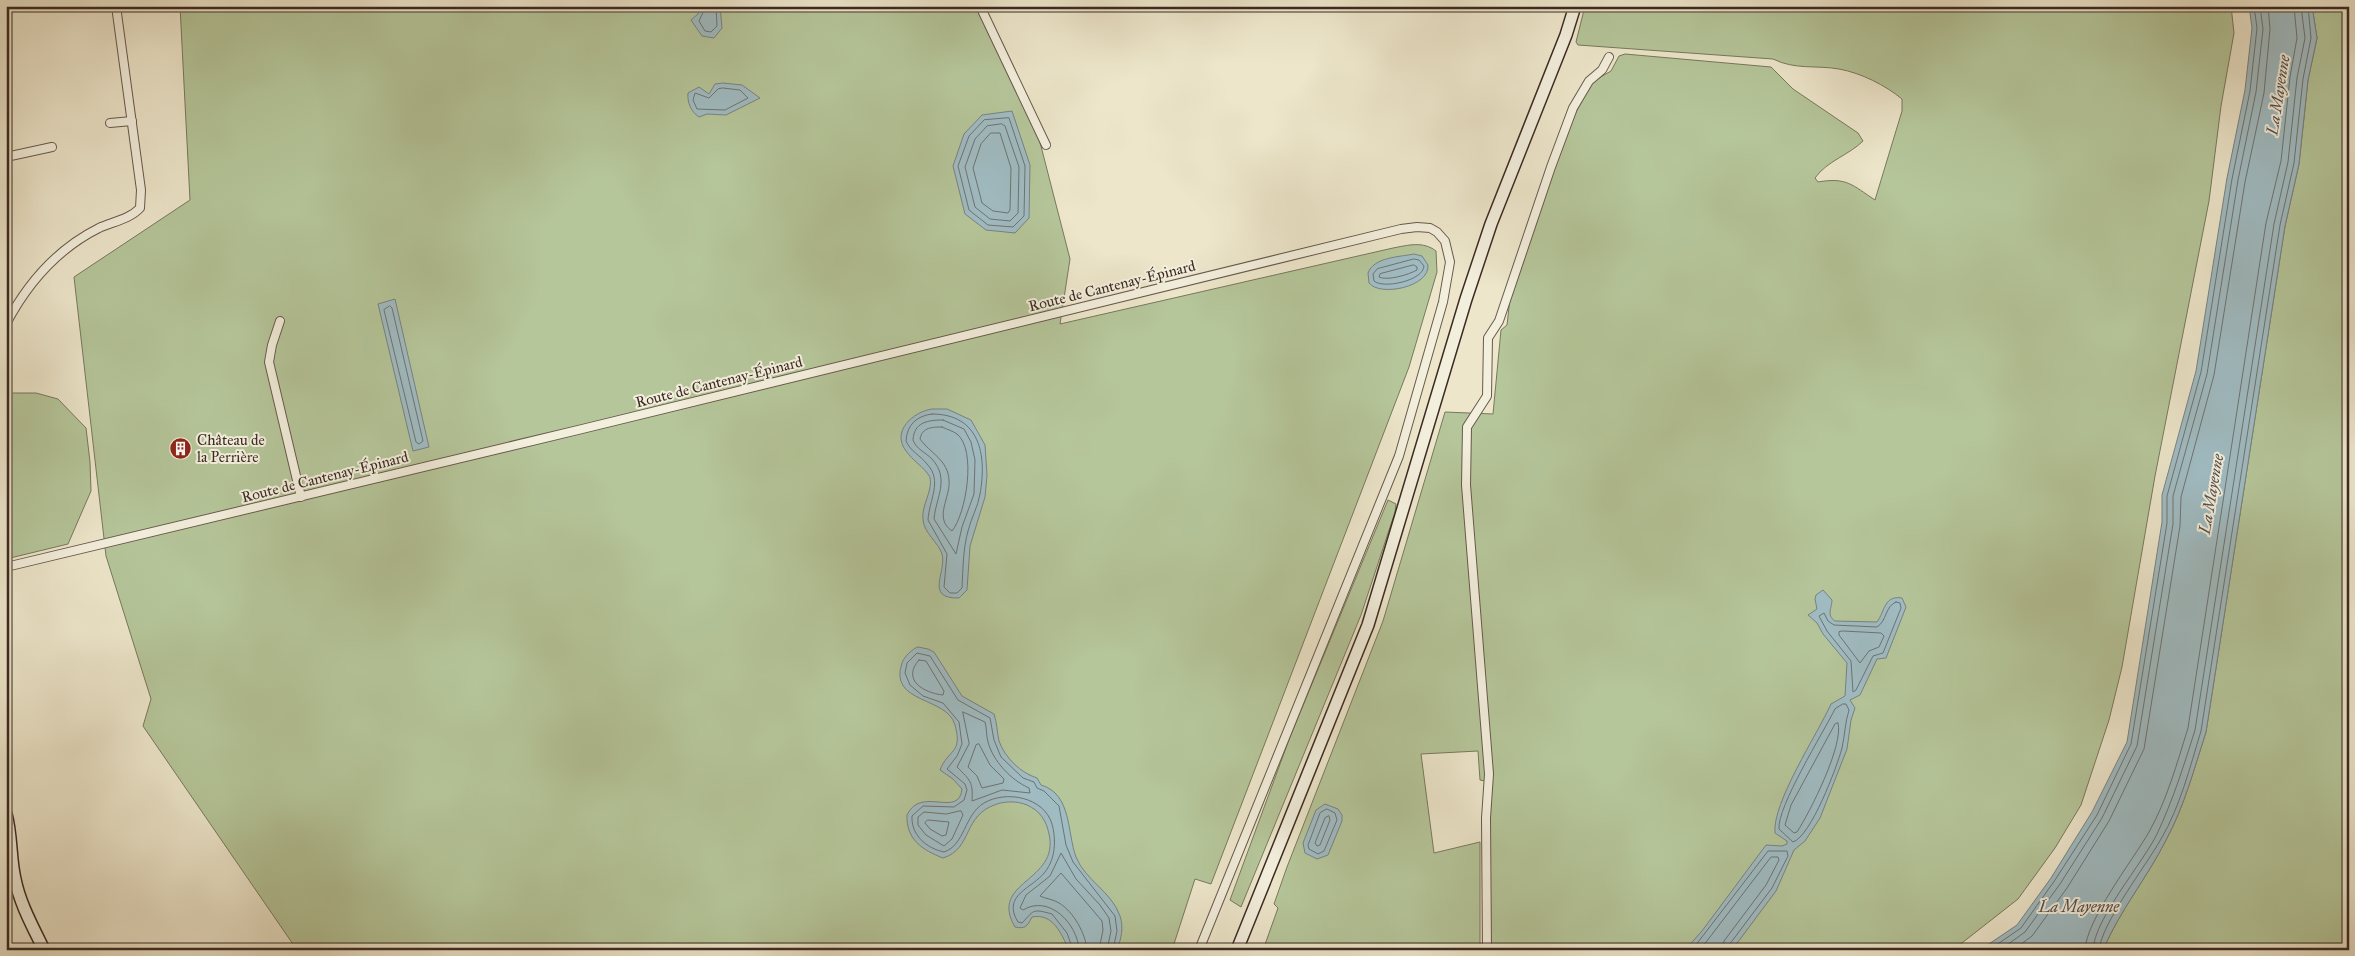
<svg xmlns="http://www.w3.org/2000/svg" width="2355" height="956" font-family="'IM FELL Great Primer',serif">
  <style>
    .green { fill: #b5c69a; stroke: #78785e }
    .water { fill: #a0bcc3; stroke: #788283 }
    .lines { fill: none; stroke-linecap: round; stroke-linejoin: round }
    .shore { stroke: #6e7373; stroke-width: 1 }
    .street-casing { stroke: #68594d; stroke-width: 10 }
    .secondary-casing { stroke: #3b2a23; stroke-width: 14 }
    .street { stroke: #f3efdd; stroke-width: 8 }
    .secondary { stroke: #f3efdd; stroke-width: 11 }
    .labels { text-anchor: middle; dominant-baseline: central; stroke-width: 4; stroke-linejoin: round; paint-order: stroke }
    .street-label { font-size: 15px; fill: #3b2a23; stroke: #f3efdd }
    .poi-label { font-size: 15px; fill: #3b2a23; stroke: #f3efdd; text-anchor: start }
    .water-label { font-size: 16px; font-style: italic; fill: #544e4b; stroke: #f3efdd }
  </style>
  <rect width="100%" height="100%" fill="#ede6cb"/>
  <filter id="stains"><feTurbulence type="fractalNoise" baseFrequency=".004" numOctaves="4"/><feColorMatrix values="0 0 0 0 .2 0 0 0 0 .09 0 0 0 0 .02 0 0 0 .5 -.17"/></filter>
  <radialGradient id="worn" r=".72"><stop offset=".6" stop-color="#630" stop-opacity="0"/><stop offset="1" stop-color="#630" stop-opacity=".3"/></radialGradient>
  <g class="green">
    <path d="M 180,6 L 977,6 L 1034,119 L 1070,259 L 1060,324 L 1393,248 C 1409,245 1423,241 1436,251 L 1437,272 L 1409,367 L 1211,884 L 1195,879 L 1172,950 L 297,950 L 143,726 L 151,699 L 106,556 L 74,277 L 190,200 Z"/>
    <path d="M 1585,6 L 2231,6 L 2234,33 L 2221,106 L 2209,201 L 2155,476 L 2122,667 L 2109,720 L 2081,805 L 2055,848 L 2018,899 L 1953,950 L 1489,950 L 1490,782 L 1480,780 L 1478,751 L 1421,754 L 1434,853 L 1480,842 L 1480,950 L 1263,950 L 1278,908 L 1274,904 L 1287,867 L 1383,621 L 1445,412 L 1493,414 L 1501,330 L 1507,325 L 1510,298 L 1553,168 L 1573,118 L 1592,82 L 1611,71 L 1619,56 L 1625,54 L 1771,67 L 1793,89 L 1858,133 L 1863,141 C 1849,155 1827,161 1815,178 L 1818,182 C 1847,177 1852,185 1875,200 L 1902,111 L 1902,99 C 1885,85 1861,73 1839,69 C 1816,65 1795,70 1773,59 L 1578,45 L 1576,42 Z"/>
    <path d="M 2312,6 L 2349,6 L 2349,950 L 2103,950 C 2120,910 2147,878 2166,840 C 2184,807 2194,769 2206,732 L 2285,226 L 2299,164 L 2308,80 L 2317,38 Z"/>
    <path d="M 6,393 L 36,393 L 58,399 L 86,428 L 90,462 L 91,491 L 68,544 L 6,559 Z"/>
    <path d="M 1388,500 L 1396,504 L 1395,512 L 1361,615 L 1241,907 L 1230,900 L 1290,737 Z"/>
  </g>
  <g class="water">
    <path d="M 702,6 L 720,6 L 722,28 L 714,38 L 702,36 L 691,20 L 698,14 Z"/>
    <path d="M 2249,6 L 2312,6 L 2317,38 L 2308,80 L 2299,164 L 2285,226 L 2206,732 C 2194,769 2184,807 2166,840 C 2147,878 2120,910 2103,950 L 1980,950 L 2017,925 L 2051,878 L 2092,812 L 2127,742 L 2162,522 L 2162,495 L 2196,371 L 2227,178 L 2245,90 L 2252,28 Z"/>
    <path d="M 723,83 L 742,85 L 760,98 L 726,115 L 707,114 L 699,117 C 691,112 687,102 688,93 L 699,87 L 709,94 L 715,84 Z"/>
    <path d="M 1012,111 L 1030,165 L 1029,218 L 1015,233 L 986,230 L 965,214 L 953,166 L 964,134 L 982,115 Z"/>
    <path d="M 1414,254 L 1422,256 L 1428,265 C 1430,287 1380,297 1369,283 L 1368,273 C 1374,257 1399,257 1414,254 Z"/>
    <path d="M 395,299 L 429,447 L 413,451 L 378,304 Z"/>
    <path d="M 932,409 L 947,409 L 971,420 L 985,445 L 987,475 L 985,497 L 970,546 L 967,590 L 959,598 C 924,599 947,572 942,554 C 938,542 924,533 923,520 C 921,505 933,492 930,477 C 923,466 913,461 906,451 C 891,431 913,412 932,409 Z"/>
    <path d="M 1823,590 L 1832,600 C 1832,608 1826,615 1835,621 L 1877,622 C 1885,611 1884,595 1902,598 L 1906,607 L 1886,658 L 1877,659 L 1860,695 L 1850,700 L 1855,708 L 1851,720 L 1847,749 L 1820,818 L 1805,841 L 1794,850 L 1776,891 L 1732,950 L 1685,950 L 1702,931 L 1766,845 L 1782,846 L 1787,844 L 1787,841 L 1775,833 C 1772,803 1817,735 1831,704 L 1845,696 L 1847,663 L 1823,634 L 1817,623 L 1808,615 L 1817,609 L 1815,599 L 1816,595 Z"/>
    <path d="M 918,647 L 928,649 L 934,652 L 962,696 L 994,714 C 997,723 997,732 999,741 C 1005,758 1021,773 1037,778 L 1041,785 C 1072,794 1067,833 1076,857 C 1085,880 1112,892 1120,916 C 1124,928 1121,939 1117,950 L 1069,950 C 1061,933 1053,913 1032,917 C 1027,927 1025,929 1015,927 C 988,881 1060,882 1049,834 C 1046,820 1040,811 1027,805 C 1017,801 1007,801 997,804 C 962,815 973,849 943,858 C 922,850 906,839 907,815 C 921,785 959,819 962,789 L 953,779 L 940,770 C 948,749 963,754 955,725 C 947,696 888,704 902,663 C 904,657 912,649 918,647 Z"/>
    <path d="M 1325,804 L 1338,809 L 1342,815 L 1342,821 L 1328,855 L 1317,859 L 1305,853 L 1303,843 L 1316,810 Z"/>
  </g>
  <g class="lines">
    <g class="shore">
      <path d="M 706,6 L 699,21 L 705,31 L 711,32 L 717,26 L 716,6"/>
      <path d="M 723,88 L 740,90 L 748,98 L 725,110 L 697,109 L 693,100 L 695,93 L 709,98 L 718,89 Z"/>
      <path d="M 1009,118 L 1025,166 L 1024,216 L 1013,227 L 988,225 L 969,210 L 958,166 L 969,136 L 984,120 Z"/>
      <path d="M 1002,124 L 1005,126 L 1019,167 L 1018,213 L 1010,221 L 990,219 L 975,207 L 965,167 L 975,139 L 987,126 Z"/>
      <path d="M 991,133 L 1000,133 L 1011,168 L 1010,210 L 1008,213 L 993,211 L 982,203 L 973,168 L 981,144 Z"/>
      <path d="M 1414,259 L 1419,260 L 1424,266 C 1423,281 1383,289 1374,281 L 1373,274 L 1377,269 Z"/>
      <path d="M 1414,265 L 1417,267 L 1417,270 C 1408,275 1387,281 1379,277 L 1380,274 Z"/>
      <path d="M 390,306 L 392,308 L 423,441 L 419,444 L 416,442 L 384,310 Z"/>
      <path d="M 932,414 C 980,414 987,455 980,494 C 978,507 971,518 968,531 C 963,549 963,569 962,588 L 957,593 L 950,593 L 944,587 L 947,554 L 928,520 C 929,500 943,481 927,464 C 920,455 911,452 906,441 C 907,425 916,416 932,414 Z"/>
      <path d="M 943,420 L 964,429 L 971,442 L 975,460 L 974,494 L 962,527 L 956,554 L 934,519 C 936,497 950,479 932,459 C 925,452 916,449 913,440 C 914,422 928,420 943,420 Z"/>
      <path d="M 942,427 C 946,429 953,431 957,434 C 977,450 966,514 952,531 C 933,518 951,497 949,480 C 948,460 930,453 920,439 C 922,427 933,427 942,427 Z"/>
      <path d="M 1896,602 L 1900,603 L 1901,608 L 1883,653 L 1873,656 L 1856,690 L 1853,692 L 1851,661 L 1827,631 L 1819,616 L 1824,613 L 1828,621 L 1834,625 L 1877,627 C 1887,621 1885,606 1896,602 Z"/>
      <path d="M 1843,631 L 1881,633 L 1884,636 L 1879,647 L 1869,651 L 1860,663 L 1839,635 L 1839,632 Z"/>
      <path d="M 919,660 L 926,661 L 944,691 L 943,695 C 924,693 901,680 919,660 Z"/>
      <path d="M 1843,704 L 1846,704 L 1849,710 C 1845,722 1845,735 1842,748 C 1837,767 1811,836 1793,842 L 1779,829 C 1777,807 1823,733 1835,709 Z"/>
      <path d="M 963,712 L 985,722 C 987,729 986,735 988,742 C 993,761 1011,780 1029,788 L 1030,793 L 1002,790 L 972,801 C 973,782 971,781 957,767 L 969,744 Z"/>
      <path d="M 1838,723 C 1844,745 1810,812 1797,832 L 1794,833 L 1785,825 L 1791,805 L 1835,724 Z"/>
      <path d="M 979,744 L 990,765 L 1004,779 L 1003,783 L 982,788 L 977,776 L 968,767 L 976,745 Z"/>
      <path d="M 1327,809 L 1335,813 L 1337,820 L 1324,851 L 1318,854 L 1309,849 L 1308,845 L 1320,813 Z"/>
      <path d="M 961,811 L 963,815 L 952,839 L 944,846 L 926,835 L 918,825 L 918,817 L 924,812 L 946,814 Z"/>
      <path d="M 1329,816 L 1330,820 L 1320,845 L 1317,846 L 1315,843 L 1325,818 Z"/>
      <path d="M 928,820 L 949,822 L 946,835 L 942,836 L 930,829 L 925,823 Z"/>
      <path d="M 1073,950 L 1067,933 L 1052,914 C 1031,908 1034,911 1022,923 L 1018,922 C 1001,895 1033,888 1045,872 C 1056,858 1056,839 1052,824 C 1044,797 1006,790 984,803 C 964,815 965,845 944,852 C 926,848 911,835 912,816 L 923,806 L 954,807 L 964,800 L 967,790 L 965,784 L 947,769 L 957,756 L 962,744 L 959,722 L 943,703 L 923,696 L 910,685 L 905,673 L 907,663 L 917,653 L 930,656 L 958,700 L 990,718 L 994,740 L 1001,757 L 1023,778 L 1034,782 L 1037,788 L 1044,791 L 1059,806 L 1066,845 L 1073,862 L 1115,916 L 1117,931 L 1113,950"/>
      <path d="M 1079,950 C 1078,924 1049,894 1023,910 L 1020,908 L 1026,895 L 1050,876 L 1061,853 L 1076,879 L 1100,905 L 1109,918 L 1111,931 L 1107,950"/>
      <path d="M 1087,950 C 1086,934 1073,911 1059,903 C 1053,899 1046,899 1040,896 L 1061,873 L 1102,921 L 1103,930 L 1099,950"/>
      <path d="M 1692,950 L 1768,851 L 1787,851 L 1788,856 L 1772,888 L 1729,945 L 1728,950"/>
      <path d="M 1700,950 L 1771,857 L 1778,857 L 1779,860 L 1766,885 L 1724,941 L 1722,950"/>
      <path d="M 1989,950 L 2021,928 L 2055,880 L 2097,815 L 2131,744 L 2167,523 L 2167,496 L 2201,372 L 2232,179 L 2250,91 L 2257,28 L 2254,6"/>
      <path d="M 2000,950 L 2025,932 L 2060,884 L 2102,818 L 2137,746 L 2173,524 L 2173,496 L 2207,374 L 2238,180 L 2256,92 L 2263,29 L 2260,6"/>
      <path d="M 2013,950 L 2032,936 L 2067,888 L 2109,821 L 2144,749 L 2180,526 L 2181,497 L 2214,375 L 2245,182 L 2264,93 L 2270,29 L 2268,6"/>
      <path d="M 2085,950 C 2086,920 2133,860 2149,832 C 2167,800 2177,763 2188,728 L 2266,223 L 2281,161 L 2290,77 L 2297,38 L 2294,6"/>
      <path d="M 2093,950 C 2094,919 2143,863 2157,834 C 2173,800 2184,765 2195,730 L 2274,224 L 2288,162 L 2297,78 L 2305,38 L 2301,6"/>
      <path d="M 2099,950 C 2102,922 2146,866 2161,839 C 2180,807 2190,767 2201,731 L 2280,225 L 2294,163 L 2303,79 L 2311,38 L 2308,6"/>
    </g>
    <defs>
      <g id="street">
        <path d="M 980,6 L 1046,145"/>
        <path d="M 110,123 L 132,121"/>
        <path d="M 6,157 L 52,147"/>
        <path d="M 280,321 L 272,345 L 269,362 L 301,497"/>
        <path d="M 6,324 C 27,284 57,249 99,228 C 112,222 130,219 140,208 L 141,190 L 116,6"/>
        <path d="M 6,567 L 578,430 L 1401,229 L 1417,227 L 1430,228 L 1437,232 L 1445,241 L 1450,262 L 1443,302 L 1399,456 L 1199,950"/>
        <path d="M 1487,950 L 1486,818 L 1489,774 L 1466,485 L 1467,427 L 1487,396 L 1488,338 L 1499,321 L 1551,167 L 1573,108 L 1589,81 L 1602,70 L 1609,57"/>
      </g>
      <g id="secondary">
        <path d="M 6,814 C 12,836 10,858 15,879 C 20,904 33,927 44,950"/>
        <path d="M 1237,950 L 1368,625 L 1466,299 L 1491,224 L 1566,35 L 1575,6"/>
      </g>
    </defs>
    <use href="#street" class="street-casing"/>
    <use href="#secondary" class="secondary-casing"/>
    <use href="#street" class="street"/>
    <use href="#secondary" class="secondary"/>
  </g>
  <defs>
    <symbol id="building-disc" viewBox="-11 -11 22 22"><circle r="9.5" fill="#8f2418" stroke="#f3efdd"/><path d="M-4-6H4V6H1V3H-1V6H-4ZM-2.5-4.3h1.7v1.8h-1.7ZM.8-4.3h1.7v1.8H.8ZM-2.5-1h1.7V.8h-1.7ZM.8-1h1.7V.8H.8Z" fill="#fff"/></symbol>
  </defs>
  <g fill-rule="evenodd">
    <use href="#building-disc" x="168" y="436" width="25" height="25"/>
  </g>
  <g class="labels">
    <g class="street-label">
      <text transform="translate(1112 286) rotate(-14)">Route de Cantenay-Épinard</text>
      <text transform="translate(719 382) rotate(-14)">Route de Cantenay-Épinard</text>
      <text transform="translate(325 477) rotate(-14)">Route de Cantenay-Épinard</text>
    </g>
    <g class="poi-label">
      <text x="197" y="440">Château de<tspan x="197" dy="17">la Perrière</tspan></text>
    </g>
    <g class="water-label">
      <text transform="translate(2278 95) rotate(-81)">La Mayenne</text>
      <text transform="translate(2211 494) rotate(-80)">La Mayenne</text>
      <text x="2079" y="906">La Mayenne</text>
    </g>
  </g>
  <rect width="2355" height="956" fill="none" stroke="#ede6cb" stroke-width="25"/>
  <rect x="8" y="8" width="2340" height="941" fill="none" stroke="#3b2a23" stroke-width="2.5"/>
  <rect x="12" y="12" width="2330" height="931" fill="none" stroke="#3b2a23"/>
  <rect width="100%" height="100%" filter="url(#stains)"/>
  <rect width="100%" height="100%" fill="url(#worn)"/>
</svg>
